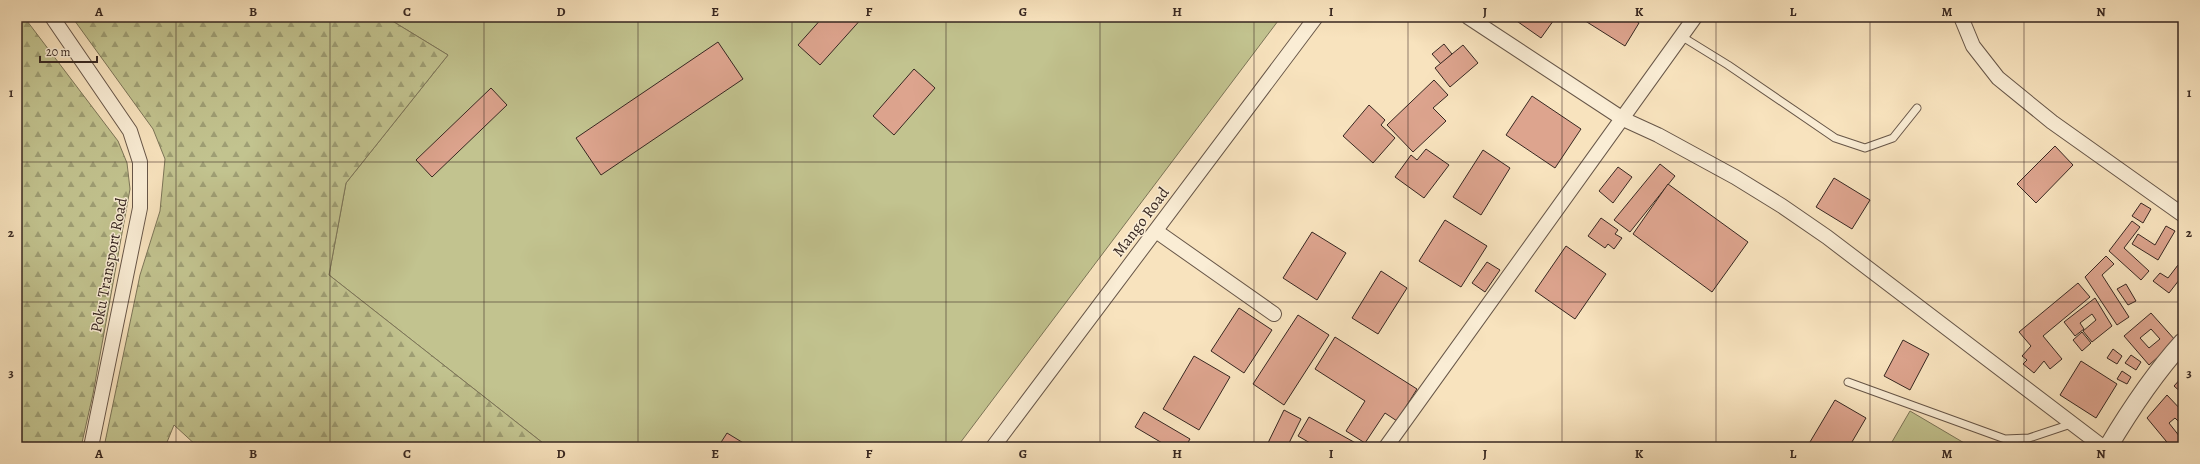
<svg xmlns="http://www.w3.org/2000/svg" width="2200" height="464" font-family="Alegreya,serif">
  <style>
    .green { fill: #c2c38f; stroke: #7c7558 }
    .forest { fill: url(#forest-firs); stroke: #7c7558 }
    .building { fill: #dda48e; stroke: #372721; fill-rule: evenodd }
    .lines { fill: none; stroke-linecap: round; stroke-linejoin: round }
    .service-casing { stroke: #675648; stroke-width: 9 }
    .minor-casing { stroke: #675648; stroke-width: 16 }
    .tertiary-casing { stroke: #675648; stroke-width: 20 }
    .service { stroke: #faedd5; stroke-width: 7 }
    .minor { stroke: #faedd5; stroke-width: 14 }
    .tertiary { stroke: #faedd5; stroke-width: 18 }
    .grid { fill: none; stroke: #372721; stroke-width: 1; stroke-opacity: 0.55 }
    .labels { text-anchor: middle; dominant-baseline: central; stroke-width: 3; stroke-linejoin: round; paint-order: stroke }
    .street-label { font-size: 16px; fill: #372721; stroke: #faedd5 }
    .neatline { fill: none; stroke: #372721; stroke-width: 1.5 }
    .grid-label { font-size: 13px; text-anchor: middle; font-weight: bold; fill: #372721 }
  </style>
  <defs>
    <pattern id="forest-firs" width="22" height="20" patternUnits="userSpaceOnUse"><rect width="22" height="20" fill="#c2c38f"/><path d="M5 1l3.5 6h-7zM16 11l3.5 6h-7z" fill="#9e9e74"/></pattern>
  </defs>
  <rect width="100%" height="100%" fill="#f8e3be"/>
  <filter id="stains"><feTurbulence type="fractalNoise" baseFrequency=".005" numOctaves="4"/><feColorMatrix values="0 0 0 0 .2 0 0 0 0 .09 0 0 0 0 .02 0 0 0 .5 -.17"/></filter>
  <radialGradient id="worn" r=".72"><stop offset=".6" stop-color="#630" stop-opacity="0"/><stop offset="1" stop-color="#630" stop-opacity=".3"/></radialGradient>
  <g class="green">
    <path d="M 390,17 L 1281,17 L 957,447 L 548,447 L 329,275 L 346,183 L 448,55 L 389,19 Z"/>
    <path d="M 1910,411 L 1971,447 L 1889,447 Z"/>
  </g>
  <g class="forest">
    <path d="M 17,17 L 24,17 L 118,141 L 127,163 L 130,189 L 93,394 L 81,447 L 17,447 Z"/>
    <path d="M 72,17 L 390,17 L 389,19 L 448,55 L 346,183 L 329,275 L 548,447 L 198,447 L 174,425 L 165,447 L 104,447 L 140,275 L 160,211 L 165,159 L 153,129 Z"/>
  </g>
  <g class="building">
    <path d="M 823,17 L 863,17 L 820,65 L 798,45 Z"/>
    <path d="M 1511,17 L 1556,17 L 1541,38 Z"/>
    <path d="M 1579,17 L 1630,17 L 1639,23 L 1625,46 Z"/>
    <path d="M 718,42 L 743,79 L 601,175 L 576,138 Z"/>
    <path d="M 1444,44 L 1452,54 L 1441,64 L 1432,54 Z"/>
    <path d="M 1463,45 L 1478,63 L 1450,87 L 1435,68 Z"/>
    <path d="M 914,69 L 935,88 L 894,135 L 873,116 Z"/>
    <path d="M 1434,80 L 1448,95 L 1433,108 L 1446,121 L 1413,152 L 1387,125 Z"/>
    <path d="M 491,88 L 507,105 L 432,177 L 416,160 Z"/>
    <path d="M 1532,96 L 1581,129 L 1555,168 L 1506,135 Z"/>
    <path d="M 1369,105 L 1385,120 L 1381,125 L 1395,138 L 1373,163 L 1343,136 Z"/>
    <path d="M 2055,146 L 2073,165 L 2036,203 L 2017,184 Z"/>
    <path d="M 1426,149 L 1449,165 L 1424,198 L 1395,177 L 1411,155 L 1417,160 Z"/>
    <path d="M 1483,150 L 1510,168 L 1481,215 L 1453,197 Z"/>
    <path d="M 1660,164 L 1675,176 L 1630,232 L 1614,220 Z"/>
    <path d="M 1618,167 L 1632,177 L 1613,203 L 1599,191 Z"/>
    <path d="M 1834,178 L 1870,200 L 1852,229 L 1816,207 Z"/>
    <path d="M 1668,184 L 1748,242 L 1712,292 L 1633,234 Z"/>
    <path d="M 2141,203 L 2151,209 L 2143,223 L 2132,216 Z"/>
    <path d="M 1601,218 L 1618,230 L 1615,234 L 1622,238 L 1614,249 L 1608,244 L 1605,248 L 1588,236 Z"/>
    <path d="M 1445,220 L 1487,246 L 1461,287 L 1419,261 Z"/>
    <path d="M 2132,221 L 2140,227 L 2124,248 L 2149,271 L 2141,280 L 2109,251 Z"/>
    <path d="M 2166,226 L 2175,231 L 2158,260 L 2132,244 L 2138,234 L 2155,245 Z"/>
    <path d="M 1312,232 L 1346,253 L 1317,300 L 1283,278 Z"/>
    <path d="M 1566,246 L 1606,274 L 1575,319 L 1535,291 Z"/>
    <path d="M 2106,256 L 2114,264 L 2102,275 L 2129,317 L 2117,325 L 2085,277 Z"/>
    <path d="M 1487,262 L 1500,270 L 1485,292 L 1472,283 Z"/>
    <path d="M 2178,265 L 2183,269 L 2183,275 L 2169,293 L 2153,281 L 2160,273 L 2168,278 Z"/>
    <path d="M 1381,271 L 1407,288 L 1378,334 L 1352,318 Z"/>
    <path d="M 2078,283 L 2090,297 L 2043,336 L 2062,359 L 2050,369 L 2044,361 L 2034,373 L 2023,364 L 2027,360 L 2022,356 L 2031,346 L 2019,332 Z"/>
    <path d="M 2126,284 L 2136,301 L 2128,305 L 2117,289 Z"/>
    <path d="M 2095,298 L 2112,326 L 2092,342 L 2083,331 L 2096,320 L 2092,314 L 2080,323 L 2084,329 L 2075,336 L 2064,322 Z"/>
    <path d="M 1239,308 L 1272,330 L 1244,373 L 1211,351 Z"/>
    <path d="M 2151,313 L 2176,341 L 2149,365 L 2124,336 ZM 2151,329 L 2160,339 L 2149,348 L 2140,338 Z"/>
    <path d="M 1298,315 L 1329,335 L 1284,405 L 1253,384 Z"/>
    <path d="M 2082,332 L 2091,343 L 2082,351 L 2073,340 Z"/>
    <path d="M 1335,337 L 1417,389 L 1397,421 L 1385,413 L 1365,443 L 1346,431 L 1365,401 L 1315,369 Z"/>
    <path d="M 1903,340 L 1929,354 L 1910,390 L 1884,376 Z"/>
    <path d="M 2113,349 L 2122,356 L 2117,364 L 2107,358 Z"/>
    <path d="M 2131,355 L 2141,362 L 2136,370 L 2125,363 Z"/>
    <path d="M 1194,356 L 1230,377 L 1199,430 L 1163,409 Z"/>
    <path d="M 2081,361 L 2117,384 L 2096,418 L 2060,395 Z"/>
    <path d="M 2122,371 L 2131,377 L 2127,384 L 2117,379 Z"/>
    <path d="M 2183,376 L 2183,394 L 2174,386 Z"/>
    <path d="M 2167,395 L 2183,412 L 2183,426 L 2175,418 L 2169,423 L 2180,437 L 2183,434 L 2182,447 L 2171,447 L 2147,418 Z"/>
    <path d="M 1835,400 L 1866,418 L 1849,447 L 1807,447 Z"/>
    <path d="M 1284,410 L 1301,419 L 1287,447 L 1266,447 Z"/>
    <path d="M 1144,412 L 1190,439 L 1185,447 L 1169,447 L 1135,427 Z"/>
    <path d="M 1309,417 L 1361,446 L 1361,447 L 1317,447 L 1298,436 Z"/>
    <path d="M 727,433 L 750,447 L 718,447 Z"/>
  </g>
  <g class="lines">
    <defs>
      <g id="service">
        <path d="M 1681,36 L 1728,65 L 1835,138 L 1865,148 L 1893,138 L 1917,108"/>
        <path d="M 1848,382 L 2005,439 L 2029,438 L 2071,424"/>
      </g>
      <g id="minor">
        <path d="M 52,17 L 130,131 L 140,162 L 140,208 L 91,447"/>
        <path d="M 1468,17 L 1623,119 L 1658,135 L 1735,177 L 1782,206 L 1827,237 L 2103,447"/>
        <path d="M 1961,17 L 1973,46 L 1998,78 L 2052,122 L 2183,215"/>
        <path d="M 1156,231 L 1274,314"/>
        <path d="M 993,447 L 1316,17"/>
        <path d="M 1386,447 L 1695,17"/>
      </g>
      <path id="tertiary" d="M 2108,447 C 2130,410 2154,374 2183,342"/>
    </defs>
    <use href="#service" class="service-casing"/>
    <use href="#minor" class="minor-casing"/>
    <use href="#tertiary" class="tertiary-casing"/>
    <use href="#service" class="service"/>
    <use href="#minor" class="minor"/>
    <use href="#tertiary" class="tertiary"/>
  </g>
  <path class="grid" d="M 176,17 L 176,447M 330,17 L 330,447M 484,17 L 484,447M 638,17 L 638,447M 792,17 L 792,447M 946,17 L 946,447M 1100,17 L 1100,447M 1254,17 L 1254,447M 1408,17 L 1408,447M 1562,17 L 1562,447M 1716,17 L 1716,447M 1870,17 L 1870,447M 2024,17 L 2024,447M 17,162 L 2183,162M 17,302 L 2183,302"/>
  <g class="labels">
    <g class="street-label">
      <text transform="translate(1141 222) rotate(-53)">Mango Road</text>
      <text transform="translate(109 265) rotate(-79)">Poku Transport Road</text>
    </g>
  </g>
  <rect width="2200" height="464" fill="none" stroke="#f8e3be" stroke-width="44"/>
  <path d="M40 56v6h57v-6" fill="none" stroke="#372721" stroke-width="2"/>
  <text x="46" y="56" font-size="12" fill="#372721" stroke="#faedd5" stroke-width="3" paint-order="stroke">20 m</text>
  <rect x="22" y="22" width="2156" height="420" class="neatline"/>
  <g class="grid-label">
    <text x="99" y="16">A</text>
    <text x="253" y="16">B</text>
    <text x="407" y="16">C</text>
    <text x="561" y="16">D</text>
    <text x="715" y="16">E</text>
    <text x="869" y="16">F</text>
    <text x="1023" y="16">G</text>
    <text x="1177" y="16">H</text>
    <text x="1331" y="16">I</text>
    <text x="1485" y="16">J</text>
    <text x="1639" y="16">K</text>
    <text x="1793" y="16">L</text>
    <text x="1947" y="16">M</text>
    <text x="2101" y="16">N</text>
    <text x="11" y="97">1</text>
    <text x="2189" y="97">1</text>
    <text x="11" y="237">2</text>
    <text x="2189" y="237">2</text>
    <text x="11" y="377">3</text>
    <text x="2189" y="377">3</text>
    <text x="99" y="458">A</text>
    <text x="253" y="458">B</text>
    <text x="407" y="458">C</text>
    <text x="561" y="458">D</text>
    <text x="715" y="458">E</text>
    <text x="869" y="458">F</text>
    <text x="1023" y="458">G</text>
    <text x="1177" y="458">H</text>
    <text x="1331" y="458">I</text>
    <text x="1485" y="458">J</text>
    <text x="1639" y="458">K</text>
    <text x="1793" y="458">L</text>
    <text x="1947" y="458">M</text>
    <text x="2101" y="458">N</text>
  </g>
  <rect width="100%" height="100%" filter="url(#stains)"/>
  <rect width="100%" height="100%" fill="url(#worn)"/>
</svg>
